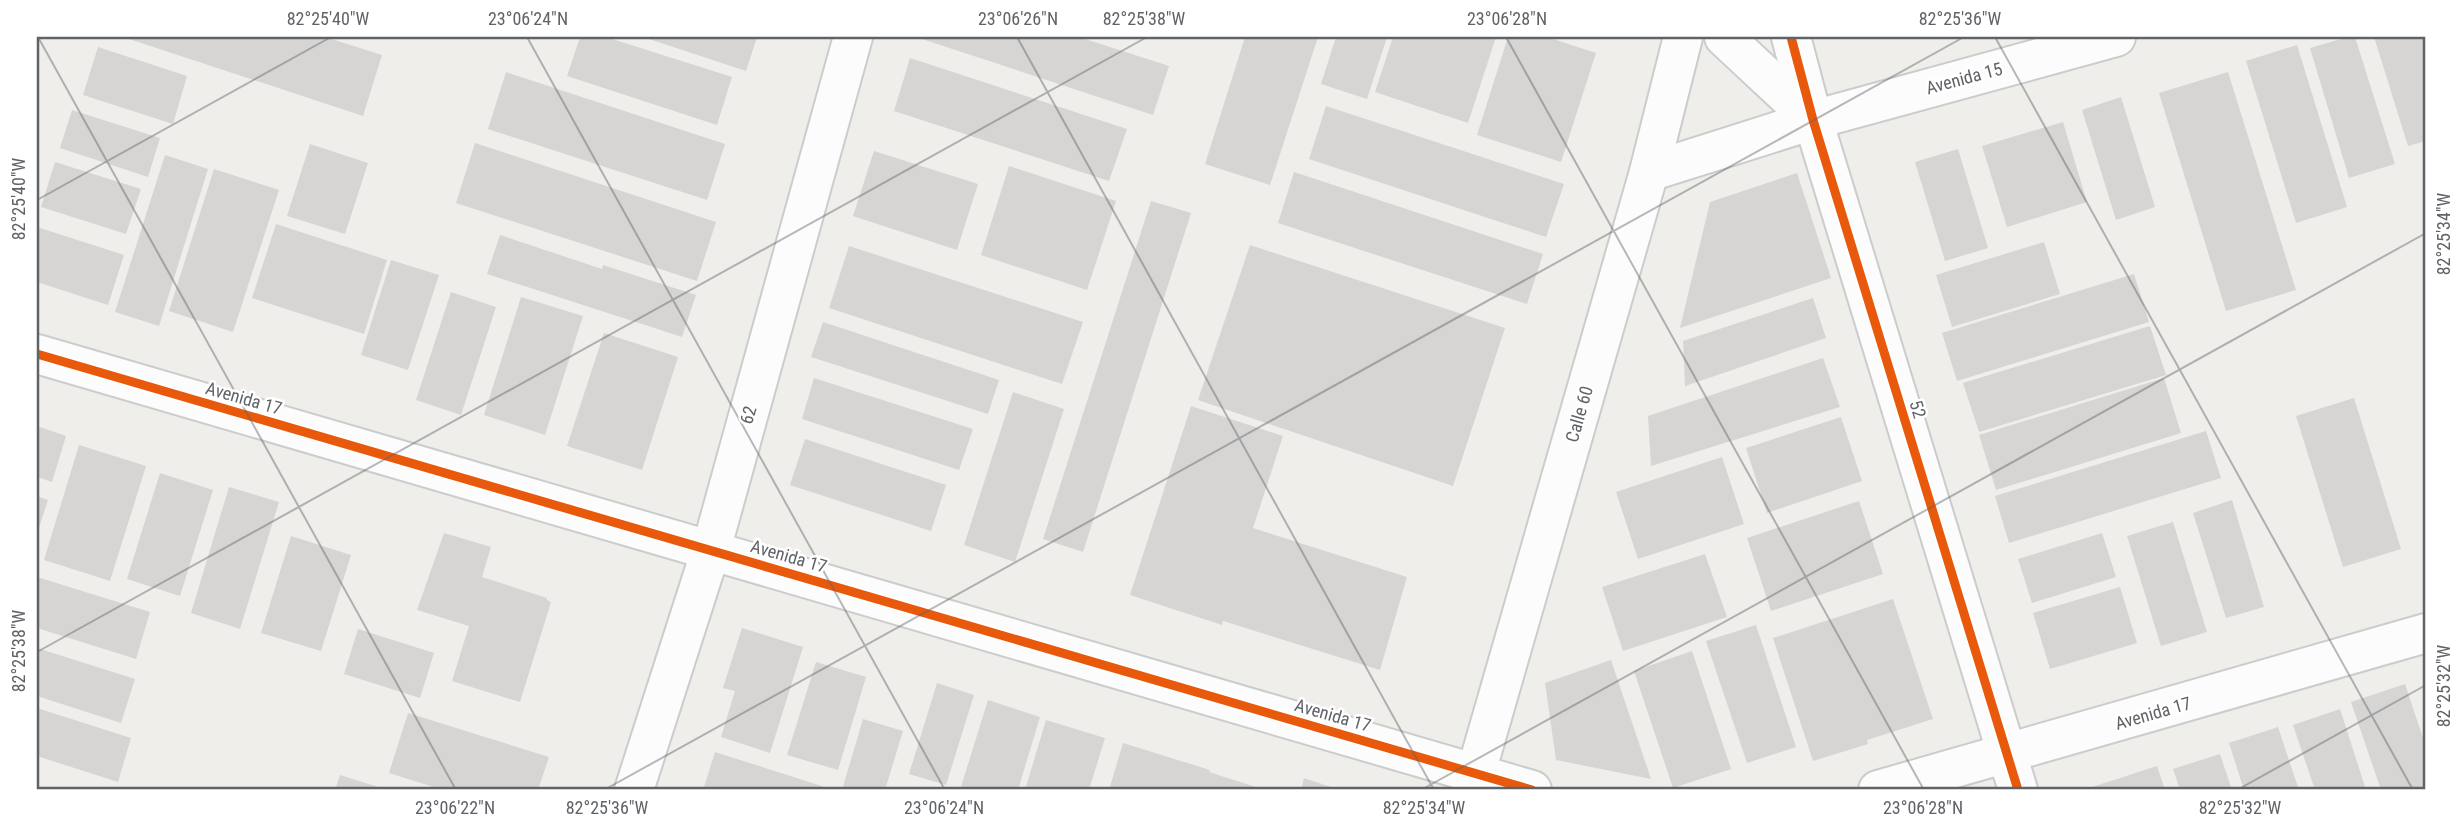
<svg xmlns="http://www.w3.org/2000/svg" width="2463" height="827" font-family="'Roboto Condensed',sans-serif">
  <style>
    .building { fill: #d6d5d3 }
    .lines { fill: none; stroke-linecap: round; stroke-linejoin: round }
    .minor-casing { stroke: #cbcccc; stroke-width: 42 }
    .minor { stroke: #fdfcfc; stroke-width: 38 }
    .cycleway-casing { stroke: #fff; stroke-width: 13 }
    .cycleway { stroke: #e8590c; stroke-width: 9 }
    .ticks { fill: none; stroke: #5f6368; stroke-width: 2; stroke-opacity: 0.45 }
    .labels { text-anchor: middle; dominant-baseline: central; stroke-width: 5; stroke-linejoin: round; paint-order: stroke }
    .street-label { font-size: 18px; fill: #5f6368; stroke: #fff }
    .neatline { fill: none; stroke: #5f6368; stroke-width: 2.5 }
    .ticks-label { font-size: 18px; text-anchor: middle; fill: #5f6368 }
  </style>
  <rect width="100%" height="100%" fill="#efeeea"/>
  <g class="building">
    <path d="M 123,37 L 325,37 L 382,55 L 363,116 Z"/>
    <path d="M 580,37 L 606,37 L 732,77 L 717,125 L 567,76 Z"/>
    <path d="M 643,37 L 757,37 L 746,71 Z"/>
    <path d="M 916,37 L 1079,37 L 1169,66 L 1153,115 Z"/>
    <path d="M 1245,37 L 1318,37 L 1270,185 L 1205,164 Z"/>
    <path d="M 1336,37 L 1387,37 L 1367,99 L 1321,84 Z"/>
    <path d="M 1393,37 L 1496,37 L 1468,123 L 1375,92 Z"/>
    <path d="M 1508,37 L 1547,37 L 1596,53 L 1561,162 L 1477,135 Z"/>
    <path d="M 2348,37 L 2355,37 L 2395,164 L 2349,178 L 2310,48 Z"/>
    <path d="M 2374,37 L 2426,37 L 2426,141 L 2408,146 Z"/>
    <path d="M 2297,45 L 2347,207 L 2296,223 L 2246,61 Z"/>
    <path d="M 98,47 L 187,76 L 173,124 L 83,95 Z"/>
    <path d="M 910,58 L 1127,129 L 1109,181 L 894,111 Z"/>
    <path d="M 506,72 L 725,144 L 707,200 L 488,129 Z"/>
    <path d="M 2228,72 L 2296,290 L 2226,311 L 2159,93 Z"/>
    <path d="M 2121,97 L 2155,207 L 2116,220 L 2082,110 Z"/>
    <path d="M 1326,106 L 1564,184 L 1546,237 L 1309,159 Z"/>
    <path d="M 72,110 L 160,138 L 148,177 L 60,148 Z"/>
    <path d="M 2063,122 L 2087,202 L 2007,227 L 1982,146 Z"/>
    <path d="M 475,143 L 716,222 L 697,281 L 456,203 Z"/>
    <path d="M 310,144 L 368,163 L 345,234 L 287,216 Z"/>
    <path d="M 1958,149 L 1988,248 L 1945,261 L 1915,162 Z"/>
    <path d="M 874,151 L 978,184 L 957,250 L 853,216 Z"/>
    <path d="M 165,155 L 208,169 L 159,326 L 115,312 Z"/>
    <path d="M 55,162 L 141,189 L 126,234 L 41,207 Z"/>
    <path d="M 1009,166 L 1116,201 L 1087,290 L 981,255 Z"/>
    <path d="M 214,169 L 279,190 L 233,332 L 169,311 Z"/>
    <path d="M 1294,172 L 1543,254 L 1527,304 L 1278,223 Z"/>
    <path d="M 1797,173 L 1831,278 L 1680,328 L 1710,202 Z"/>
    <path d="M 1151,201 L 1191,213 L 1083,552 L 1043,539 Z"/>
    <path d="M 276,224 L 387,260 L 364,334 L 252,298 Z"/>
    <path d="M 37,227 L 124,255 L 108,305 L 37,282 Z"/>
    <path d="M 500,235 L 602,269 L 603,265 L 696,295 L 682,337 L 487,274 Z"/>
    <path d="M 2044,242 L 2060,294 L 1952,327 L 1936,275 Z"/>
    <path d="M 1250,245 L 1505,328 L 1453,486 L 1198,400 Z"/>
    <path d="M 849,246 L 1083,322 L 1062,384 L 829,308 Z"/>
    <path d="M 391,260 L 439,275 L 408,370 L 361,355 Z"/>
    <path d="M 2134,274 L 2149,322 L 1957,381 L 1942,333 Z"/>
    <path d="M 451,292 L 496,307 L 461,415 L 416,400 Z"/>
    <path d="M 521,297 L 583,316 L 545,435 L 484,415 Z"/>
    <path d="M 1813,298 L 1826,338 L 1685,386 L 1683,341 Z"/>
    <path d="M 823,322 L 999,380 L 988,414 L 811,357 Z"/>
    <path d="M 2150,326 L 2166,375 L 1979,432 L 1963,383 Z"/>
    <path d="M 604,333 L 678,357 L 642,470 L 567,446 Z"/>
    <path d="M 1823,358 L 1840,407 L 1651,466 L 1648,416 Z"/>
    <path d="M 814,378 L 973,429 L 959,470 L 802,419 Z"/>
    <path d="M 2164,378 L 2181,433 L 1996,490 L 1979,435 Z"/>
    <path d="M 1013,392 L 1064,409 L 1015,562 L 964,545 Z"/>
    <path d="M 2354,398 L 2401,549 L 2343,567 L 2296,416 Z"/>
    <path d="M 1191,406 L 1283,436 L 1253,528 L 1407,577 L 1380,670 L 1223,621 L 1222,625 L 1130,595 Z"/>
    <path d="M 1841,417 L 1862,481 L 1767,513 L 1746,448 Z"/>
    <path d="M 37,426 L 66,436 L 52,482 L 37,477 Z"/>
    <path d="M 2206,431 L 2221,478 L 2009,543 L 1995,496 Z"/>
    <path d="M 805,439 L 946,485 L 931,531 L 790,485 Z"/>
    <path d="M 79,445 L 146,466 L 110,581 L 44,560 Z"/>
    <path d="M 1722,457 L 1744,524 L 1638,559 L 1616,492 Z"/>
    <path d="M 160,473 L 213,490 L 180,596 L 127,579 Z"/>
    <path d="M 229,487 L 279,502 L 240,629 L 191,613 Z"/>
    <path d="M 37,496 L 48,500 L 37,534 Z"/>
    <path d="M 2232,500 L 2264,607 L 2226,618 L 2193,513 Z"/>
    <path d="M 1859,501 L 1883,574 L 1771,611 L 1747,538 Z"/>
    <path d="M 2173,522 L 2207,632 L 2161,646 L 2127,536 Z"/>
    <path d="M 444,533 L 491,547 L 482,577 L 547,598 L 547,600 L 551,602 L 520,702 L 452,681 L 469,626 L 417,610 Z"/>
    <path d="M 2102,533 L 2116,577 L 2032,603 L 2018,559 Z"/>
    <path d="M 291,536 L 351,555 L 321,651 L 261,633 Z"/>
    <path d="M 1705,554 L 1727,617 L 1623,651 L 1602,587 Z"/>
    <path d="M 37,577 L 150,612 L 136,659 L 37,628 Z"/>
    <path d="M 2120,587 L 2137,643 L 2050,669 L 2033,613 Z"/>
    <path d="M 1893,599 L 1933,719 L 1867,740 L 1868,744 L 1813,761 L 1773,638 Z"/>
    <path d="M 1756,625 L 1796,747 L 1747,763 L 1706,641 Z"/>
    <path d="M 742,628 L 803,647 L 770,753 L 721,737 L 735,691 L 723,688 Z"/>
    <path d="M 358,629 L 434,653 L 420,698 L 344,674 Z"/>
    <path d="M 37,648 L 135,679 L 121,723 L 37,696 Z"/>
    <path d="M 1692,651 L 1731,769 L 1673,788 L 1634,671 Z"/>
    <path d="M 1611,660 L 1651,779 L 1556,760 L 1545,683 Z"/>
    <path d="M 816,662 L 866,677 L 838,770 L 787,755 Z"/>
    <path d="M 937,683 L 974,695 L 946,785 L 909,774 Z"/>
    <path d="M 2405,684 L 2426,747 L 2426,790 L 2381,790 L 2351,702 Z"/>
    <path d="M 988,700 L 1040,717 L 1018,790 L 960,790 Z"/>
    <path d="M 37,708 L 131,738 L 118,782 L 37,756 Z"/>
    <path d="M 2340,709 L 2366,790 L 2315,790 L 2293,725 Z"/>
    <path d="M 408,713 L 549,757 L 538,790 L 443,790 L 389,773 Z"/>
    <path d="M 863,719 L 903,731 L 885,790 L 842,790 Z"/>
    <path d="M 1046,720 L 1105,738 L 1089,790 L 1025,790 Z"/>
    <path d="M 2278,727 L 2299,790 L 2244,790 L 2229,743 Z"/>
    <path d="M 1123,743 L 1210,770 L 1209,772 L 1265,790 L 1109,790 Z"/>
    <path d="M 715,752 L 828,788 L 827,790 L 703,790 Z"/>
    <path d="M 2220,754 L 2232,790 L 2180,790 L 2173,769 Z"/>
    <path d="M 2157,766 L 2165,790 L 2083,790 Z"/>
    <path d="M 340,775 L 388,790 L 335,790 Z"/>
    <path d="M 1304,778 L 1340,790 L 1301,790 Z"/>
  </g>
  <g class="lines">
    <defs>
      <g id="minor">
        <path d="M 1724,37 L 1813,120"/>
        <path d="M 1791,37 L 1813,120 L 2018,790"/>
        <path d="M 1649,172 L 1813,120 L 2116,37"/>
        <path d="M 37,354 L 1532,790"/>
        <path d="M 634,790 L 711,550 L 853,37"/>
        <path d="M 1471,790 L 1649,172 L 1683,37"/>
        <path d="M 1878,790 L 2426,633"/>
      </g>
    </defs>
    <use href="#minor" class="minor-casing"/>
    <use href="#minor" class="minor"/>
    <defs>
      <g id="cycleway">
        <path d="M 1791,37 L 1813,120 L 2018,790"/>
        <path d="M 37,354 L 1532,790"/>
      </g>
    </defs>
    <use href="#cycleway" class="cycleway-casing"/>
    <use href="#cycleway" class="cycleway"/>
  </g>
  <path class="ticks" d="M 38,37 L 456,790M 527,37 L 945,790M 1017,37 L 1434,790M 1506,37 L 1924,790M 1995,37 L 2413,790M 37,200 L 331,37M 37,652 L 1147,37M 604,790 L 1964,37M 1421,790 L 2426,233M 2237,790 L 2426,685"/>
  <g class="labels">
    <g class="street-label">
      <text transform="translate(1964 78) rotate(-15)">Avenida 15</text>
      <text transform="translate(244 398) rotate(16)">Avenida 17</text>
      <text transform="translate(1918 409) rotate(73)">52</text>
      <text transform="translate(1579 414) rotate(-74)">Calle 60</text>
      <text transform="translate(748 415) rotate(-74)">62</text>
      <text transform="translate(789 556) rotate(16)">Avenida 17</text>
      <text transform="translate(2153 713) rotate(-16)">Avenida 17</text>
      <text transform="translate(1333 715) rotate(16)">Avenida 17</text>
    </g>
  </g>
  <rect width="2463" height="827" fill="none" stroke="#ffffff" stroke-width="77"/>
  <rect x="38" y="38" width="2386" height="750" class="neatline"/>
  <g class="ticks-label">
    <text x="328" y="25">82°25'40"W</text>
    <text x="528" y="25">23°06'24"N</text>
    <text x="1018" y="25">23°06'26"N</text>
    <text x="1144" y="25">82°25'38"W</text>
    <text x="1507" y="25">23°06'28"N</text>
    <text x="1960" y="25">82°25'36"W</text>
    <text transform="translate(19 199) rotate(-90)" y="6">82°25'40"W</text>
    <text transform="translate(2444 234) rotate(-90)" y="6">82°25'34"W</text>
    <text transform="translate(19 651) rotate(-90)" y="6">82°25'38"W</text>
    <text transform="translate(2444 686) rotate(-90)" y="6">82°25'32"W</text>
    <text x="455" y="814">23°06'22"N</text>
    <text x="607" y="814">82°25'36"W</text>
    <text x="944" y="814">23°06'24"N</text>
    <text x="1424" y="814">82°25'34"W</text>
    <text x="1923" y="814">23°06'28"N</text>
    <text x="2240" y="814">82°25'32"W</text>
  </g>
</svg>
